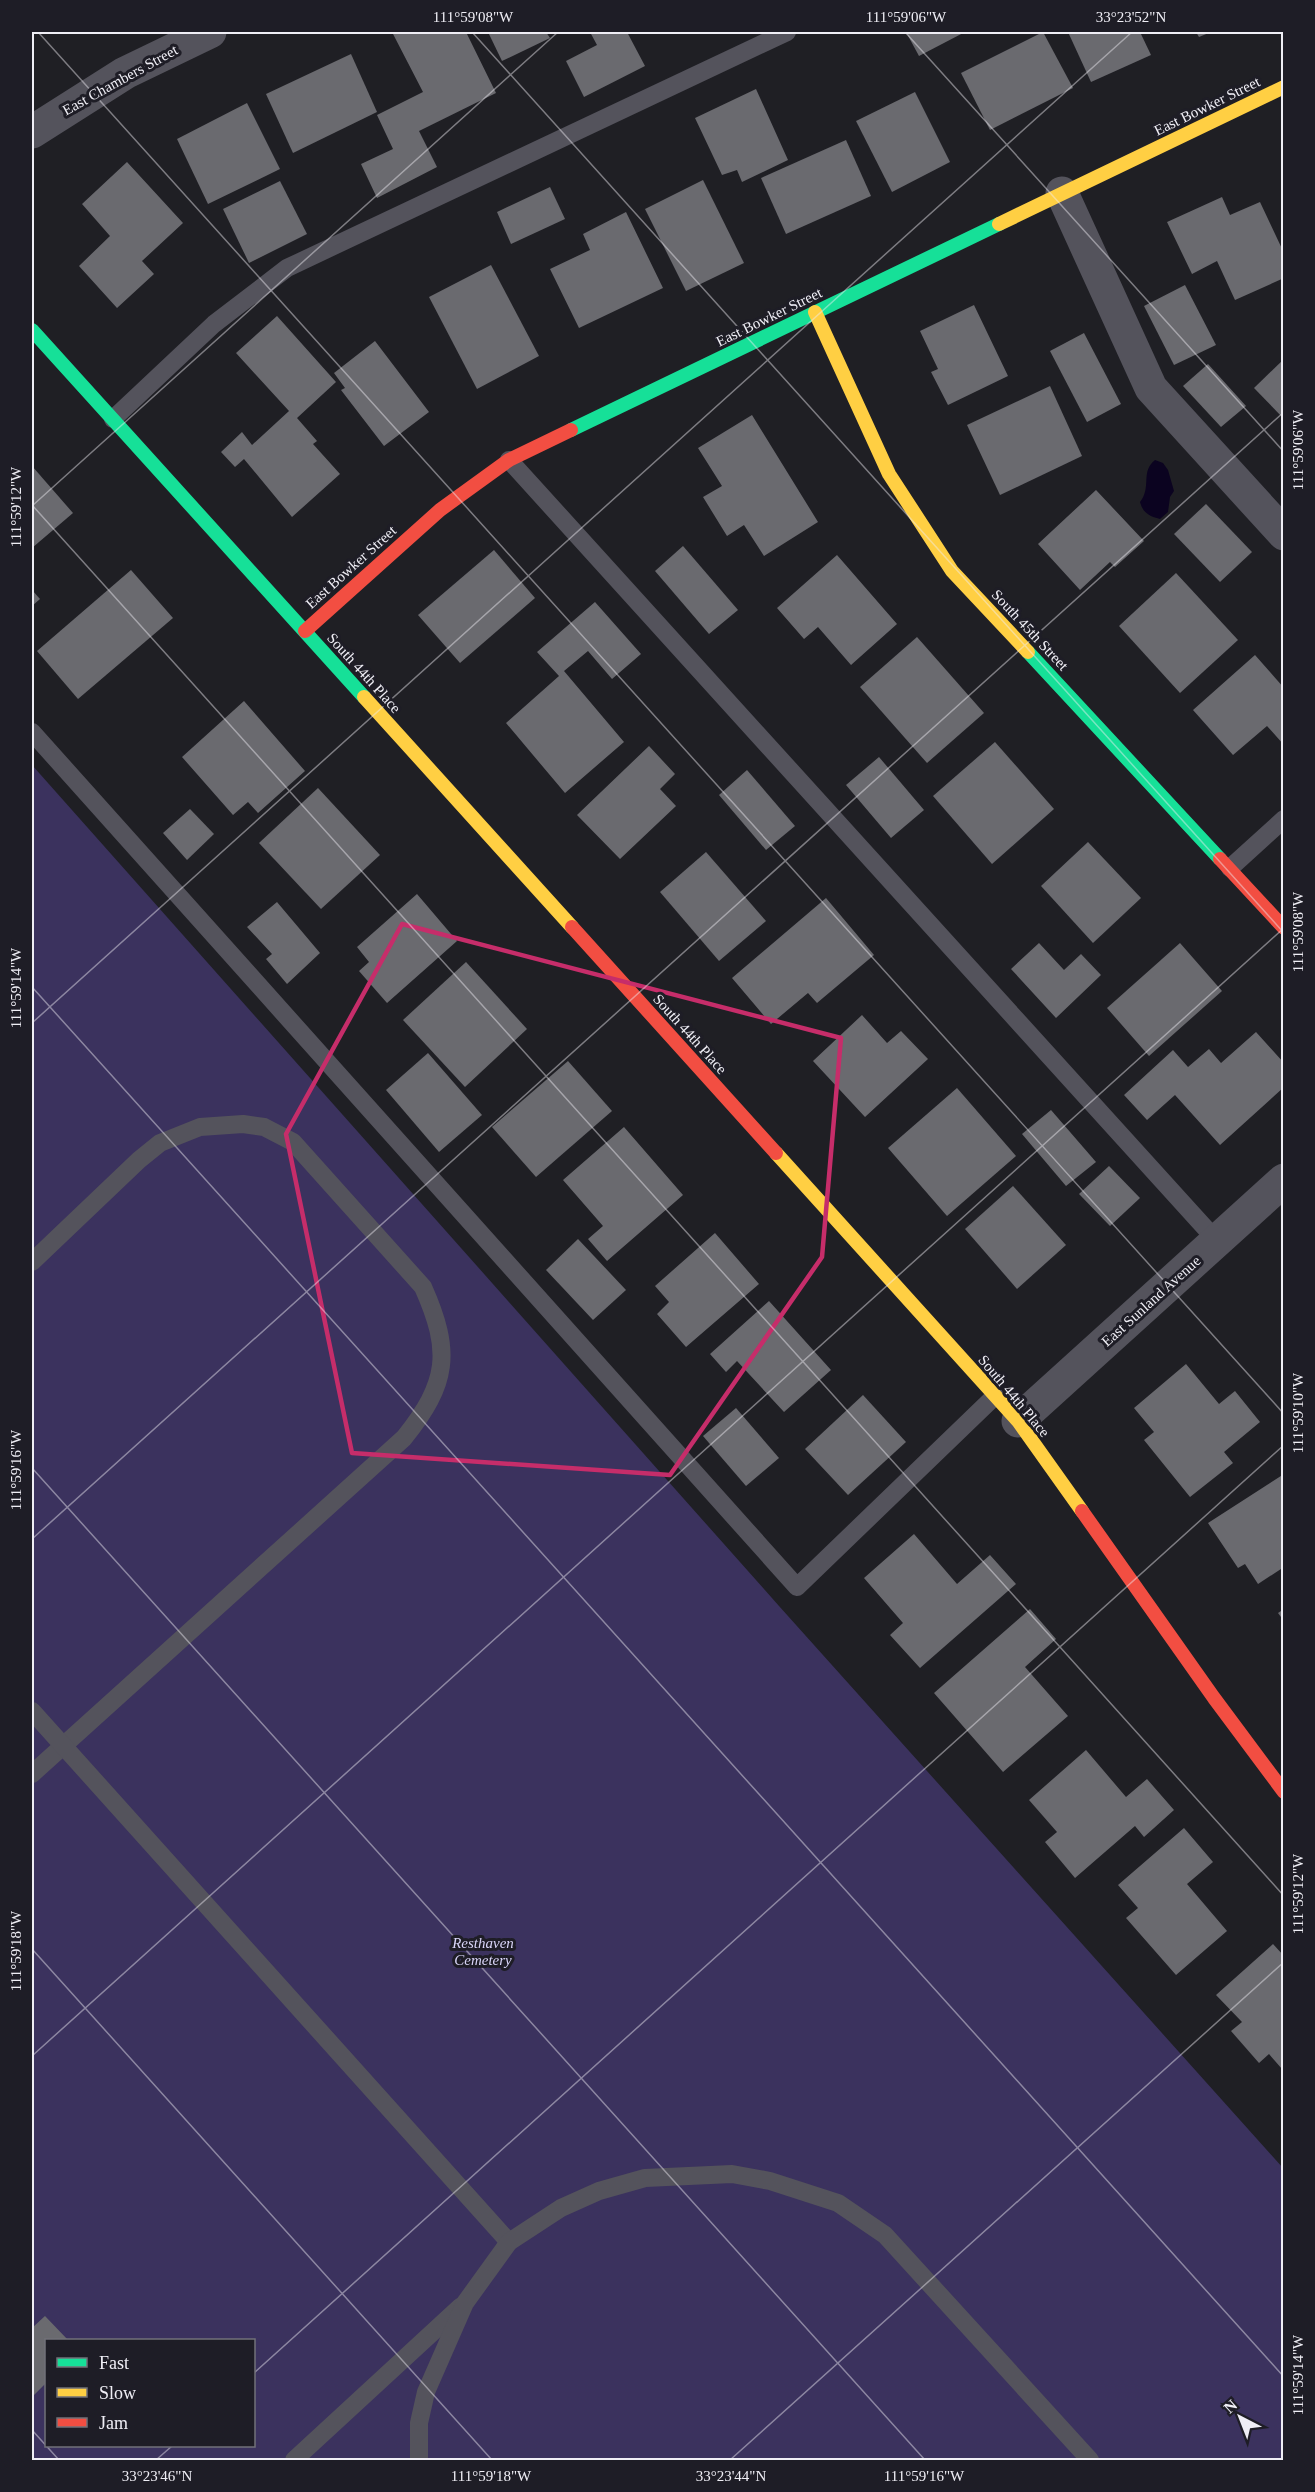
<svg xmlns="http://www.w3.org/2000/svg" width="1315" height="2492" font-family="'Times New Roman',serif">
  <style>
    .green { fill: #3b325e; fill-rule: evenodd }
    .water { fill: #0b0320 }
    .building { fill: #6a6a6f }
    .lines { fill: none; stroke-linecap: round; stroke-linejoin: round }
    .lane { stroke: #54535c; stroke-width: 18 }
    .street { stroke: #54535c; stroke-width: 33 }
    .fast { stroke: #16e098; stroke-width: 14 }
    .slow { stroke: #ffcf43; stroke-width: 14 }
    .jam { stroke: #f24e42; stroke-width: 14 }
    .marked { fill: none; stroke: #c62d6a; stroke-width: 4.5; stroke-linejoin: round }
    .ticks { fill: none; stroke: #efeef5; stroke-width: 1.5; stroke-opacity: 0.45 }
    .labels { text-anchor: middle; dominant-baseline: central; stroke-width: 6; stroke-linejoin: round; paint-order: stroke }
    .street-label { font-size: 15px; fill: #efeef5; stroke: #1e1d26 }
    .park-label { font-size: 15px; font-style: italic; fill: #d9d5f8; stroke: #1e1d26 }
    .neatline { fill: none; stroke: #efeef5; stroke-width: 2 }
    .ticks-label { font-size: 15px; text-anchor: middle; fill: #efeef5 }
  </style>
  <rect width="100%" height="100%" fill="#1f1f24"/>
  <path class="green" d="M 32,765 L 779,1606 L 1283,2168 L 1283,2460 L 32,2460 ZM 46,2340 L 254,2340 L 254,2446 L 46,2446 Z"/>
  <path class="water" d="M 1155,460 L 1163,463 L 1168,470 L 1174,491 L 1170,497 L 1168,512 L 1160,519 C 1149,516 1143,513 1140,502 C 1152,487 1140,472 1155,460 Z"/>
  <g class="building">
    <path d="M 392,32 L 466,32 L 496,93 L 419,131 L 437,167 L 377,198 L 361,164 L 393,149 L 377,115 L 423,92 Z"/>
    <path d="M 488,32 L 546,32 L 550,38 L 502,61 Z"/>
    <path d="M 590,32 L 627,32 L 645,66 L 584,97 L 566,61 L 597,45 Z"/>
    <path d="M 906,32 L 965,32 L 919,56 Z"/>
    <path d="M 1043,32 L 1073,88 L 990,130 L 961,73 Z"/>
    <path d="M 1068,32 L 1140,32 L 1151,55 L 1091,82 Z"/>
    <path d="M 1196,32 L 1211,32 L 1199,37 Z"/>
    <path d="M 351,54 L 377,112 L 293,153 L 266,94 Z"/>
    <path d="M 756,89 L 788,160 L 742,182 L 737,170 L 722,175 L 695,118 Z"/>
    <path d="M 915,92 L 950,162 L 892,192 L 856,121 Z"/>
    <path d="M 247,103 L 280,169 L 208,204 L 177,139 Z"/>
    <path d="M 846,140 L 871,196 L 786,234 L 761,178 Z"/>
    <path d="M 127,162 L 183,223 L 142,261 L 154,274 L 117,308 L 79,266 L 110,236 L 82,204 Z"/>
    <path d="M 703,180 L 744,263 L 686,291 L 645,209 Z"/>
    <path d="M 280,181 L 307,234 L 249,263 L 223,209 Z"/>
    <path d="M 550,187 L 565,219 L 511,244 L 497,212 Z"/>
    <path d="M 1222,197 L 1230,215 L 1260,202 L 1284,253 L 1284,278 L 1235,300 L 1217,261 L 1192,274 L 1167,222 Z"/>
    <path d="M 626,212 L 663,288 L 579,328 L 550,269 L 590,250 L 583,234 Z"/>
    <path d="M 491,265 L 539,356 L 477,389 L 429,297 Z"/>
    <path d="M 1185,285 L 1216,345 L 1174,365 L 1144,306 Z"/>
    <path d="M 974,305 L 1008,376 L 948,405 L 931,372 L 938,369 L 920,331 Z"/>
    <path d="M 277,316 L 336,382 L 297,418 L 317,441 L 313,444 L 340,474 L 292,517 L 244,459 L 235,467 L 221,452 L 242,432 L 252,445 L 289,411 L 236,353 Z"/>
    <path d="M 1084,333 L 1121,404 L 1087,422 L 1050,351 Z"/>
    <path d="M 375,341 L 429,412 L 384,446 L 341,390 L 345,388 L 334,373 Z"/>
    <path d="M 1284,359 L 1284,419 L 1254,388 Z"/>
    <path d="M 1208,364 L 1246,406 L 1221,427 L 1183,386 Z"/>
    <path d="M 1050,386 L 1082,456 L 1000,495 L 967,425 Z"/>
    <path d="M 752,415 L 818,522 L 764,556 L 744,525 L 727,536 L 703,497 L 722,486 L 698,448 Z"/>
    <path d="M 32,466 L 73,513 L 32,548 Z"/>
    <path d="M 1096,490 L 1144,541 L 1115,567 L 1110,562 L 1080,590 L 1038,544 Z"/>
    <path d="M 1206,504 L 1252,552 L 1220,582 L 1174,534 Z"/>
    <path d="M 683,546 L 738,610 L 709,634 L 655,571 Z"/>
    <path d="M 494,550 L 535,598 L 460,663 L 418,615 Z"/>
    <path d="M 837,555 L 897,624 L 851,665 L 818,627 L 804,639 L 777,608 Z"/>
    <path d="M 131,570 L 173,618 L 78,699 L 37,651 Z"/>
    <path d="M 1176,573 L 1238,640 L 1180,693 L 1119,626 Z"/>
    <path d="M 32,590 L 40,599 L 32,606 Z"/>
    <path d="M 595,602 L 641,654 L 612,679 L 588,651 L 564,671 L 624,742 L 565,793 L 506,723 L 559,676 L 537,652 Z"/>
    <path d="M 917,637 L 984,713 L 927,763 L 860,687 Z"/>
    <path d="M 1255,655 L 1284,688 L 1284,745 L 1267,726 L 1233,755 L 1193,710 Z"/>
    <path d="M 244,701 L 305,771 L 258,813 L 248,802 L 233,815 L 182,757 Z"/>
    <path d="M 995,742 L 1054,809 L 992,864 L 933,796 Z"/>
    <path d="M 649,746 L 675,774 L 660,789 L 676,806 L 620,859 L 577,815 Z"/>
    <path d="M 879,757 L 924,810 L 891,838 L 846,785 Z"/>
    <path d="M 747,770 L 795,826 L 766,850 L 719,795 Z"/>
    <path d="M 318,788 L 380,855 L 321,909 L 259,843 Z"/>
    <path d="M 190,809 L 214,834 L 187,860 L 163,833 Z"/>
    <path d="M 1088,842 L 1141,898 L 1093,943 L 1041,886 Z"/>
    <path d="M 706,852 L 766,921 L 719,961 L 660,892 Z"/>
    <path d="M 417,894 L 457,941 L 387,1003 L 359,971 L 369,962 L 357,947 Z"/>
    <path d="M 826,898 L 874,955 L 817,1003 L 808,993 L 771,1024 L 732,978 Z"/>
    <path d="M 277,902 L 320,953 L 287,984 L 266,959 L 272,954 L 247,927 Z"/>
    <path d="M 1039,943 L 1064,970 L 1081,954 L 1101,975 L 1056,1018 L 1011,969 Z"/>
    <path d="M 1180,943 L 1222,991 L 1149,1056 L 1107,1008 Z"/>
    <path d="M 466,962 L 527,1029 L 465,1087 L 403,1020 Z"/>
    <path d="M 862,1015 L 887,1043 L 901,1031 L 928,1059 L 865,1117 L 813,1061 Z"/>
    <path d="M 1256,1032 L 1284,1063 L 1284,1087 L 1220,1145 L 1175,1095 L 1147,1120 L 1124,1095 L 1173,1050 L 1188,1067 L 1209,1049 L 1221,1063 Z"/>
    <path d="M 428,1053 L 482,1115 L 439,1152 L 386,1090 Z"/>
    <path d="M 568,1061 L 612,1111 L 536,1177 L 492,1127 Z"/>
    <path d="M 957,1088 L 1016,1156 L 947,1216 L 888,1148 Z"/>
    <path d="M 1051,1110 L 1096,1162 L 1066,1186 L 1022,1134 Z"/>
    <path d="M 624,1127 L 683,1195 L 607,1261 L 588,1239 L 603,1226 L 563,1180 Z"/>
    <path d="M 1109,1166 L 1140,1198 L 1110,1226 L 1079,1194 Z"/>
    <path d="M 1013,1186 L 1066,1245 L 1017,1289 L 965,1229 Z"/>
    <path d="M 715,1233 L 759,1284 L 686,1347 L 657,1314 L 669,1302 L 655,1286 Z"/>
    <path d="M 578,1239 L 626,1290 L 593,1320 L 546,1270 Z"/>
    <path d="M 769,1301 L 831,1370 L 784,1412 L 737,1361 L 726,1372 L 710,1354 Z"/>
    <path d="M 1186,1364 L 1219,1404 L 1235,1391 L 1260,1422 L 1224,1452 L 1233,1463 L 1190,1497 L 1144,1440 L 1154,1432 L 1134,1408 Z"/>
    <path d="M 863,1395 L 906,1442 L 848,1495 L 805,1449 Z"/>
    <path d="M 736,1408 L 779,1458 L 746,1486 L 703,1436 Z"/>
    <path d="M 1284,1474 L 1284,1567 L 1258,1584 L 1245,1564 L 1238,1568 L 1208,1523 Z"/>
    <path d="M 914,1534 L 957,1584 L 990,1555 L 1016,1584 L 920,1668 L 890,1635 L 903,1623 L 864,1578 Z"/>
    <path d="M 1030,1609 L 1056,1639 L 1025,1667 L 1068,1716 L 1003,1772 L 934,1693 Z"/>
    <path d="M 1284,1609 L 1284,1621 L 1278,1613 Z"/>
    <path d="M 1086,1750 L 1126,1797 L 1147,1779 L 1174,1810 L 1144,1837 L 1135,1826 L 1075,1878 L 1045,1842 L 1057,1832 L 1029,1800 Z"/>
    <path d="M 1184,1828 L 1213,1862 L 1187,1884 L 1227,1931 L 1176,1975 L 1126,1918 L 1138,1908 L 1118,1885 Z"/>
    <path d="M 1273,1944 L 1284,1956 L 1282,2069 L 1269,2054 L 1259,2063 L 1231,2031 L 1242,2022 L 1216,1995 Z"/>
    <path d="M 45,2316 L 68,2340 L 46,2340 L 46,2383 L 32,2397 L 32,2328 Z"/>
  </g>
  <g class="lines">
    <g class="lane">
      <path d="M 113,419 L 214,324 L 287,268 L 787,32"/>
      <path d="M 509,460 L 1217,1241"/>
      <path d="M 32,732 L 797,1587 L 995,1396"/>
      <path d="M 1230,868 L 1284,819"/>
      <path d="M 32,1262 L 139,1160 L 160,1143 L 200,1127 L 243,1124 L 264,1127 L 293,1142 L 423,1287 C 452,1352 448,1383 404,1438 L 32,1774"/>
      <path d="M 32,1711 L 509,2242"/>
      <path d="M 294,2460 L 460,2307"/>
      <path d="M 419,2460 L 419,2423 L 426,2392 L 465,2303 L 509,2242 L 561,2208 L 599,2191 L 645,2178 L 732,2174 L 770,2181 L 838,2203 L 885,2235 L 1090,2460"/>
    </g>
    <g class="street">
      <path d="M 32,132 L 125,73 L 210,32"/>
      <path d="M 1062,193 L 1151,388 L 1284,534"/>
      <path d="M 1018,1421 L 1284,1180"/>
    </g>
    <g class="fast">
      <path d="M 32,330 L 364,697"/>
      <path d="M 571,430 L 999,224"/>
      <path d="M 1028,652 L 1220,859"/>
    </g>
    <g class="slow">
      <path d="M 999,224 L 1284,87"/>
      <path d="M 815,312 L 889,474 L 952,571 L 1028,652"/>
      <path d="M 364,697 L 572,927"/>
      <path d="M 776,1153 L 1018,1421 L 1082,1511"/>
    </g>
    <g class="jam">
      <path d="M 305,631 L 440,510 L 509,460 L 571,430"/>
      <path d="M 1220,859 L 1284,928"/>
      <path d="M 572,927 L 776,1153"/>
      <path d="M 1082,1511 L 1214,1698 L 1284,1792"/>
    </g>
  </g>
  <path class="marked" d="M 402,924 L 841,1038 L 822,1257 L 670,1475 L 352,1453 L 286,1134 Z"/>
  <path class="ticks" d="M 38,32 L 1284,1414M 472,32 L 1284,933M 905,32 L 1284,452M 32,505 L 1284,1896M 32,506 L 558,32M 32,987 L 1284,2377M 32,1023 L 1132,32M 32,1468 L 925,2460M 32,1539 L 1284,412M 32,1949 L 492,2460M 32,2056 L 1284,928M 254,2373 L 1284,1445M 32,2430 L 59,2460M 156,2460 L 172,2446M 730,2460 L 1284,1962"/>
  <g class="labels">
    <g class="street-label">
      <text transform="translate(120 80) rotate(-29)">East Chambers Street</text>
      <text transform="translate(1207 106) rotate(-26)">East Bowker Street</text>
      <text transform="translate(769 317) rotate(-26)">East Bowker Street</text>
      <text transform="translate(351 567) rotate(-42)">East Bowker Street</text>
      <text transform="translate(1030 630) rotate(47)">South 45th Street</text>
      <text transform="translate(364 673) rotate(48)">South 44th Place</text>
      <text transform="translate(690 1034) rotate(48)">South 44th Place</text>
      <text transform="translate(1151 1301) rotate(-42)">East Sunland Avenue</text>
      <text transform="translate(1014 1396) rotate(50)">South 44th Place</text>
    </g>
    <g class="park-label">
      <text x="483" y="1943">Resthaven<tspan x="483" dy="17">Cemetery</tspan></text>
    </g>
  </g>
  <rect width="1315" height="2492" fill="none" stroke="#1e1d26" stroke-width="66"/>
  <rect x="45" y="2339" width="210" height="108" fill="#1e1d26" stroke="#727179" stroke-width="1.5"/>
  <rect x="57" y="2358" width="30" height="9" fill="#16e098" stroke="#727179" stroke-width="1.5"/>
  <text x="99" y="2369" font-size="18" fill="#efeef5">Fast</text>
  <rect x="57" y="2388" width="30" height="9" fill="#ffcf43" stroke="#727179" stroke-width="1.5"/>
  <text x="99" y="2399" font-size="18" fill="#efeef5">Slow</text>
  <rect x="57" y="2418" width="30" height="9" fill="#f24e42" stroke="#727179" stroke-width="1.5"/>
  <text x="99" y="2429" font-size="18" fill="#efeef5">Jam</text>
  <g transform="translate(1240 2417) rotate(318)" stroke="#1e1d26" stroke-width="4.5" paint-order="stroke">
  <path d="M0-4.5L10 22L0 15L-10 22Z" fill="#efeef5"/>
  <text y="-9" font-size="16" font-weight="bold" text-anchor="middle" fill="#efeef5">N</text>
  </g>
  <rect x="33" y="33" width="1249" height="2426" class="neatline"/>
  <g class="ticks-label">
    <text x="473" y="22">111°59'08"W</text>
    <text x="906" y="22">111°59'06"W</text>
    <text x="1131" y="22">33°23'52"N</text>
    <text transform="translate(1298 450) rotate(-90)" y="5">111°59'06"W</text>
    <text transform="translate(16 507) rotate(-90)" y="5">111°59'12"W</text>
    <text transform="translate(1298 932) rotate(-90)" y="5">111°59'08"W</text>
    <text transform="translate(16 988) rotate(-90)" y="5">111°59'14"W</text>
    <text transform="translate(1298 1413) rotate(-90)" y="5">111°59'10"W</text>
    <text transform="translate(16 1470) rotate(-90)" y="5">111°59'16"W</text>
    <text transform="translate(1298 1894) rotate(-90)" y="5">111°59'12"W</text>
    <text transform="translate(16 1951) rotate(-90)" y="5">111°59'18"W</text>
    <text transform="translate(1298 2375) rotate(-90)" y="5">111°59'14"W</text>
    <text x="157" y="2481">33°23'46"N</text>
    <text x="491" y="2481">111°59'18"W</text>
    <text x="731" y="2481">33°23'44"N</text>
    <text x="924" y="2481">111°59'16"W</text>
  </g>
</svg>
